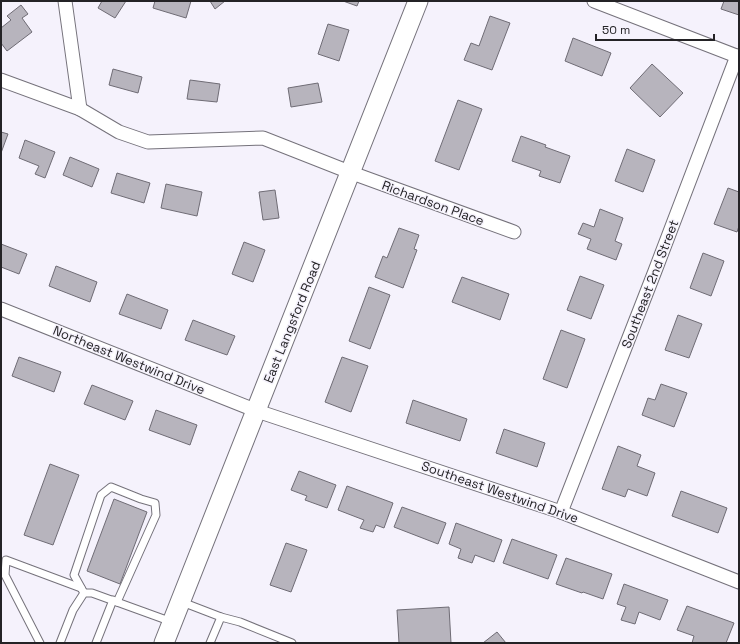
<svg xmlns="http://www.w3.org/2000/svg" width="740" height="644" font-family="'Space Grotesk',sans-serif">
  <style>
    .building { fill: #b7b4bd; stroke: #6f6c75 }
    .lines { fill: none; stroke-linecap: round; stroke-linejoin: round }
    .lane-casing { stroke: #75727b; stroke-width: 9 }
    .street-casing { stroke: #75727b; stroke-width: 15 }
    .secondary-casing { stroke: #75727b; stroke-width: 21 }
    .lane { stroke: #fff; stroke-width: 7 }
    .street { stroke: #fff; stroke-width: 13 }
    .secondary { stroke: #fff; stroke-width: 19 }
    .labels { text-anchor: middle; dominant-baseline: central; stroke-width: 3; stroke-linejoin: round; paint-order: stroke }
    .street-label { font-size: 13px; fill: #242326; stroke: #f5f2fc }
  </style>
  <rect width="100%" height="100%" fill="#f5f2fc"/>
  <g class="building">
    <path d="M 102,1 L 126,1 L 115,18 L 98,8 Z"/>
    <path d="M 155,1 L 191,1 L 186,18 L 153,8 Z"/>
    <path d="M 210,1 L 225,1 L 215,9 Z"/>
    <path d="M 343,1 L 359,1 L 357,6 Z"/>
    <path d="M 724,1 L 739,1 L 739,15 L 721,9 Z"/>
    <path d="M 21,5 L 28,14 L 22,18 L 32,32 L 7,51 L 1,43 L 1,28 L 11,20 L 7,16 Z"/>
    <path d="M 490,16 L 510,23 L 492,70 L 464,60 L 471,43 L 479,46 Z"/>
    <path d="M 328,24 L 349,30 L 339,61 L 318,54 Z"/>
    <path d="M 573,38 L 611,53 L 602,76 L 565,61 Z"/>
    <path d="M 652,64 L 683,93 L 660,117 L 630,88 Z"/>
    <path d="M 113,69 L 142,77 L 138,93 L 109,85 Z"/>
    <path d="M 190,80 L 220,84 L 217,102 L 187,99 Z"/>
    <path d="M 318,83 L 322,102 L 291,107 L 288,88 Z"/>
    <path d="M 458,100 L 482,109 L 459,170 L 435,161 Z"/>
    <path d="M 1,132 L 8,134 L 1,153 Z"/>
    <path d="M 521,136 L 546,145 L 545,147 L 570,156 L 560,183 L 539,176 L 541,171 L 512,161 Z"/>
    <path d="M 25,140 L 55,152 L 45,178 L 35,174 L 39,166 L 19,158 Z"/>
    <path d="M 627,149 L 655,160 L 643,192 L 615,181 Z"/>
    <path d="M 70,157 L 99,169 L 92,187 L 63,175 Z"/>
    <path d="M 117,173 L 150,183 L 144,203 L 111,193 Z"/>
    <path d="M 166,184 L 202,192 L 197,216 L 161,208 Z"/>
    <path d="M 728,188 L 739,192 L 739,226 L 737,232 L 714,224 Z"/>
    <path d="M 275,190 L 279,218 L 263,220 L 259,192 Z"/>
    <path d="M 600,209 L 623,218 L 615,241 L 622,244 L 616,260 L 587,249 L 591,239 L 578,234 L 583,223 L 594,227 Z"/>
    <path d="M 399,228 L 419,235 L 414,249 L 417,250 L 403,288 L 375,277 L 383,256 L 387,258 Z"/>
    <path d="M 244,242 L 265,250 L 253,282 L 232,274 Z"/>
    <path d="M 1,244 L 27,254 L 19,274 L 1,267 Z"/>
    <path d="M 703,253 L 724,261 L 711,296 L 690,288 Z"/>
    <path d="M 56,266 L 97,282 L 90,302 L 49,286 Z"/>
    <path d="M 580,276 L 604,285 L 591,319 L 567,310 Z"/>
    <path d="M 462,277 L 509,294 L 500,320 L 452,302 Z"/>
    <path d="M 369,287 L 390,295 L 370,349 L 349,341 Z"/>
    <path d="M 127,294 L 168,310 L 161,329 L 119,314 Z"/>
    <path d="M 678,315 L 702,324 L 689,358 L 665,350 Z"/>
    <path d="M 193,320 L 235,336 L 227,355 L 185,340 Z"/>
    <path d="M 561,330 L 585,339 L 567,388 L 543,379 Z"/>
    <path d="M 19,357 L 61,372 L 54,392 L 12,376 Z"/>
    <path d="M 342,357 L 368,366 L 351,412 L 325,402 Z"/>
    <path d="M 661,384 L 687,393 L 674,427 L 642,415 L 648,398 L 655,400 Z"/>
    <path d="M 92,385 L 133,401 L 125,420 L 84,404 Z"/>
    <path d="M 413,400 L 467,419 L 460,441 L 406,423 Z"/>
    <path d="M 156,410 L 197,425 L 190,445 L 149,430 Z"/>
    <path d="M 504,429 L 545,443 L 537,467 L 496,453 Z"/>
    <path d="M 618,446 L 641,455 L 637,466 L 655,473 L 647,496 L 628,489 L 625,497 L 602,489 Z"/>
    <path d="M 50,464 L 79,475 L 53,545 L 24,535 Z"/>
    <path d="M 299,471 L 336,485 L 327,508 L 305,500 L 307,496 L 291,490 Z"/>
    <path d="M 347,486 L 393,503 L 384,528 L 376,525 L 373,532 L 360,528 L 364,520 L 338,510 Z"/>
    <path d="M 681,491 L 727,508 L 718,533 L 672,516 Z"/>
    <path d="M 114,499 L 147,512 L 120,584 L 87,571 Z"/>
    <path d="M 402,507 L 446,523 L 438,544 L 394,527 Z"/>
    <path d="M 456,523 L 502,540 L 494,562 L 475,555 L 472,563 L 458,558 L 461,549 L 449,544 Z"/>
    <path d="M 512,539 L 557,555 L 548,579 L 503,563 Z"/>
    <path d="M 286,543 L 307,550 L 291,592 L 270,585 Z"/>
    <path d="M 566,558 L 612,574 L 603,599 L 583,592 L 582,593 L 556,584 Z"/>
    <path d="M 624,584 L 668,600 L 660,620 L 639,612 L 635,624 L 621,620 L 626,607 L 617,604 Z"/>
    <path d="M 687,606 L 734,623 L 726,643 L 692,643 L 694,636 L 677,630 Z"/>
    <path d="M 449,607 L 451,643 L 399,643 L 397,610 Z"/>
    <path d="M 497,632 L 506,643 L 483,643 Z"/>
  </g>
  <g class="lines">
    <defs>
      <g id="lane">
        <path d="M 84,593 L 74,575 L 101,495 L 111,487 L 141,499 L 155,503 L 156,515 L 117,602"/>
        <path d="M 182,602 L 221,617 L 210,643"/>
        <path d="M 221,617 L 240,622 L 292,643"/>
        <path d="M 40,643 L 5,575 L 6,560 L 81,588"/>
        <path d="M 60,643 L 73,610 L 84,593 L 92,593 L 172,622"/>
        <path d="M 96,643 L 113,600"/>
      </g>
      <g id="street">
        <path d="M 65,1 L 80,109"/>
        <path d="M 594,1 L 739,57"/>
        <path d="M 1,80 L 80,109 L 119,132 L 148,142 L 263,138 L 352,173 L 514,232"/>
        <path d="M 1,309 L 257,411 L 561,512 L 739,582"/>
        <path d="M 561,512 L 655,271 L 737,56"/>
      </g>
      <path id="secondary" d="M 164,643 L 418,1"/>
    </defs>
    <use href="#lane" class="lane-casing"/>
    <use href="#street" class="street-casing"/>
    <use href="#secondary" class="secondary-casing"/>
    <use href="#lane" class="lane"/>
    <use href="#street" class="street"/>
    <use href="#secondary" class="secondary"/>
  </g>
  <g class="labels">
    <g class="street-label">
      <text transform="translate(433 203) rotate(20)">Richardson Place</text>
      <text transform="translate(650 284) rotate(-69)">Southeast 2nd Street</text>
      <text transform="translate(292 322) rotate(-68)">East Langsford Road</text>
      <text transform="translate(129 360) rotate(22)">Northeast Westwind Drive</text>
      <text transform="translate(500 492) rotate(19)">Southeast Westwind Drive</text>
    </g>
  </g>
  <rect width="740" height="644" fill="none" stroke="#242326" stroke-width="4"/>
  <path d="M596 34v6h118v-6" fill="none" stroke="#242326" stroke-width="2"/>
  <text x="602" y="34" font-size="12" fill="#242326" stroke="#f5f2fc" stroke-width="3" paint-order="stroke">50 m</text>
</svg>
